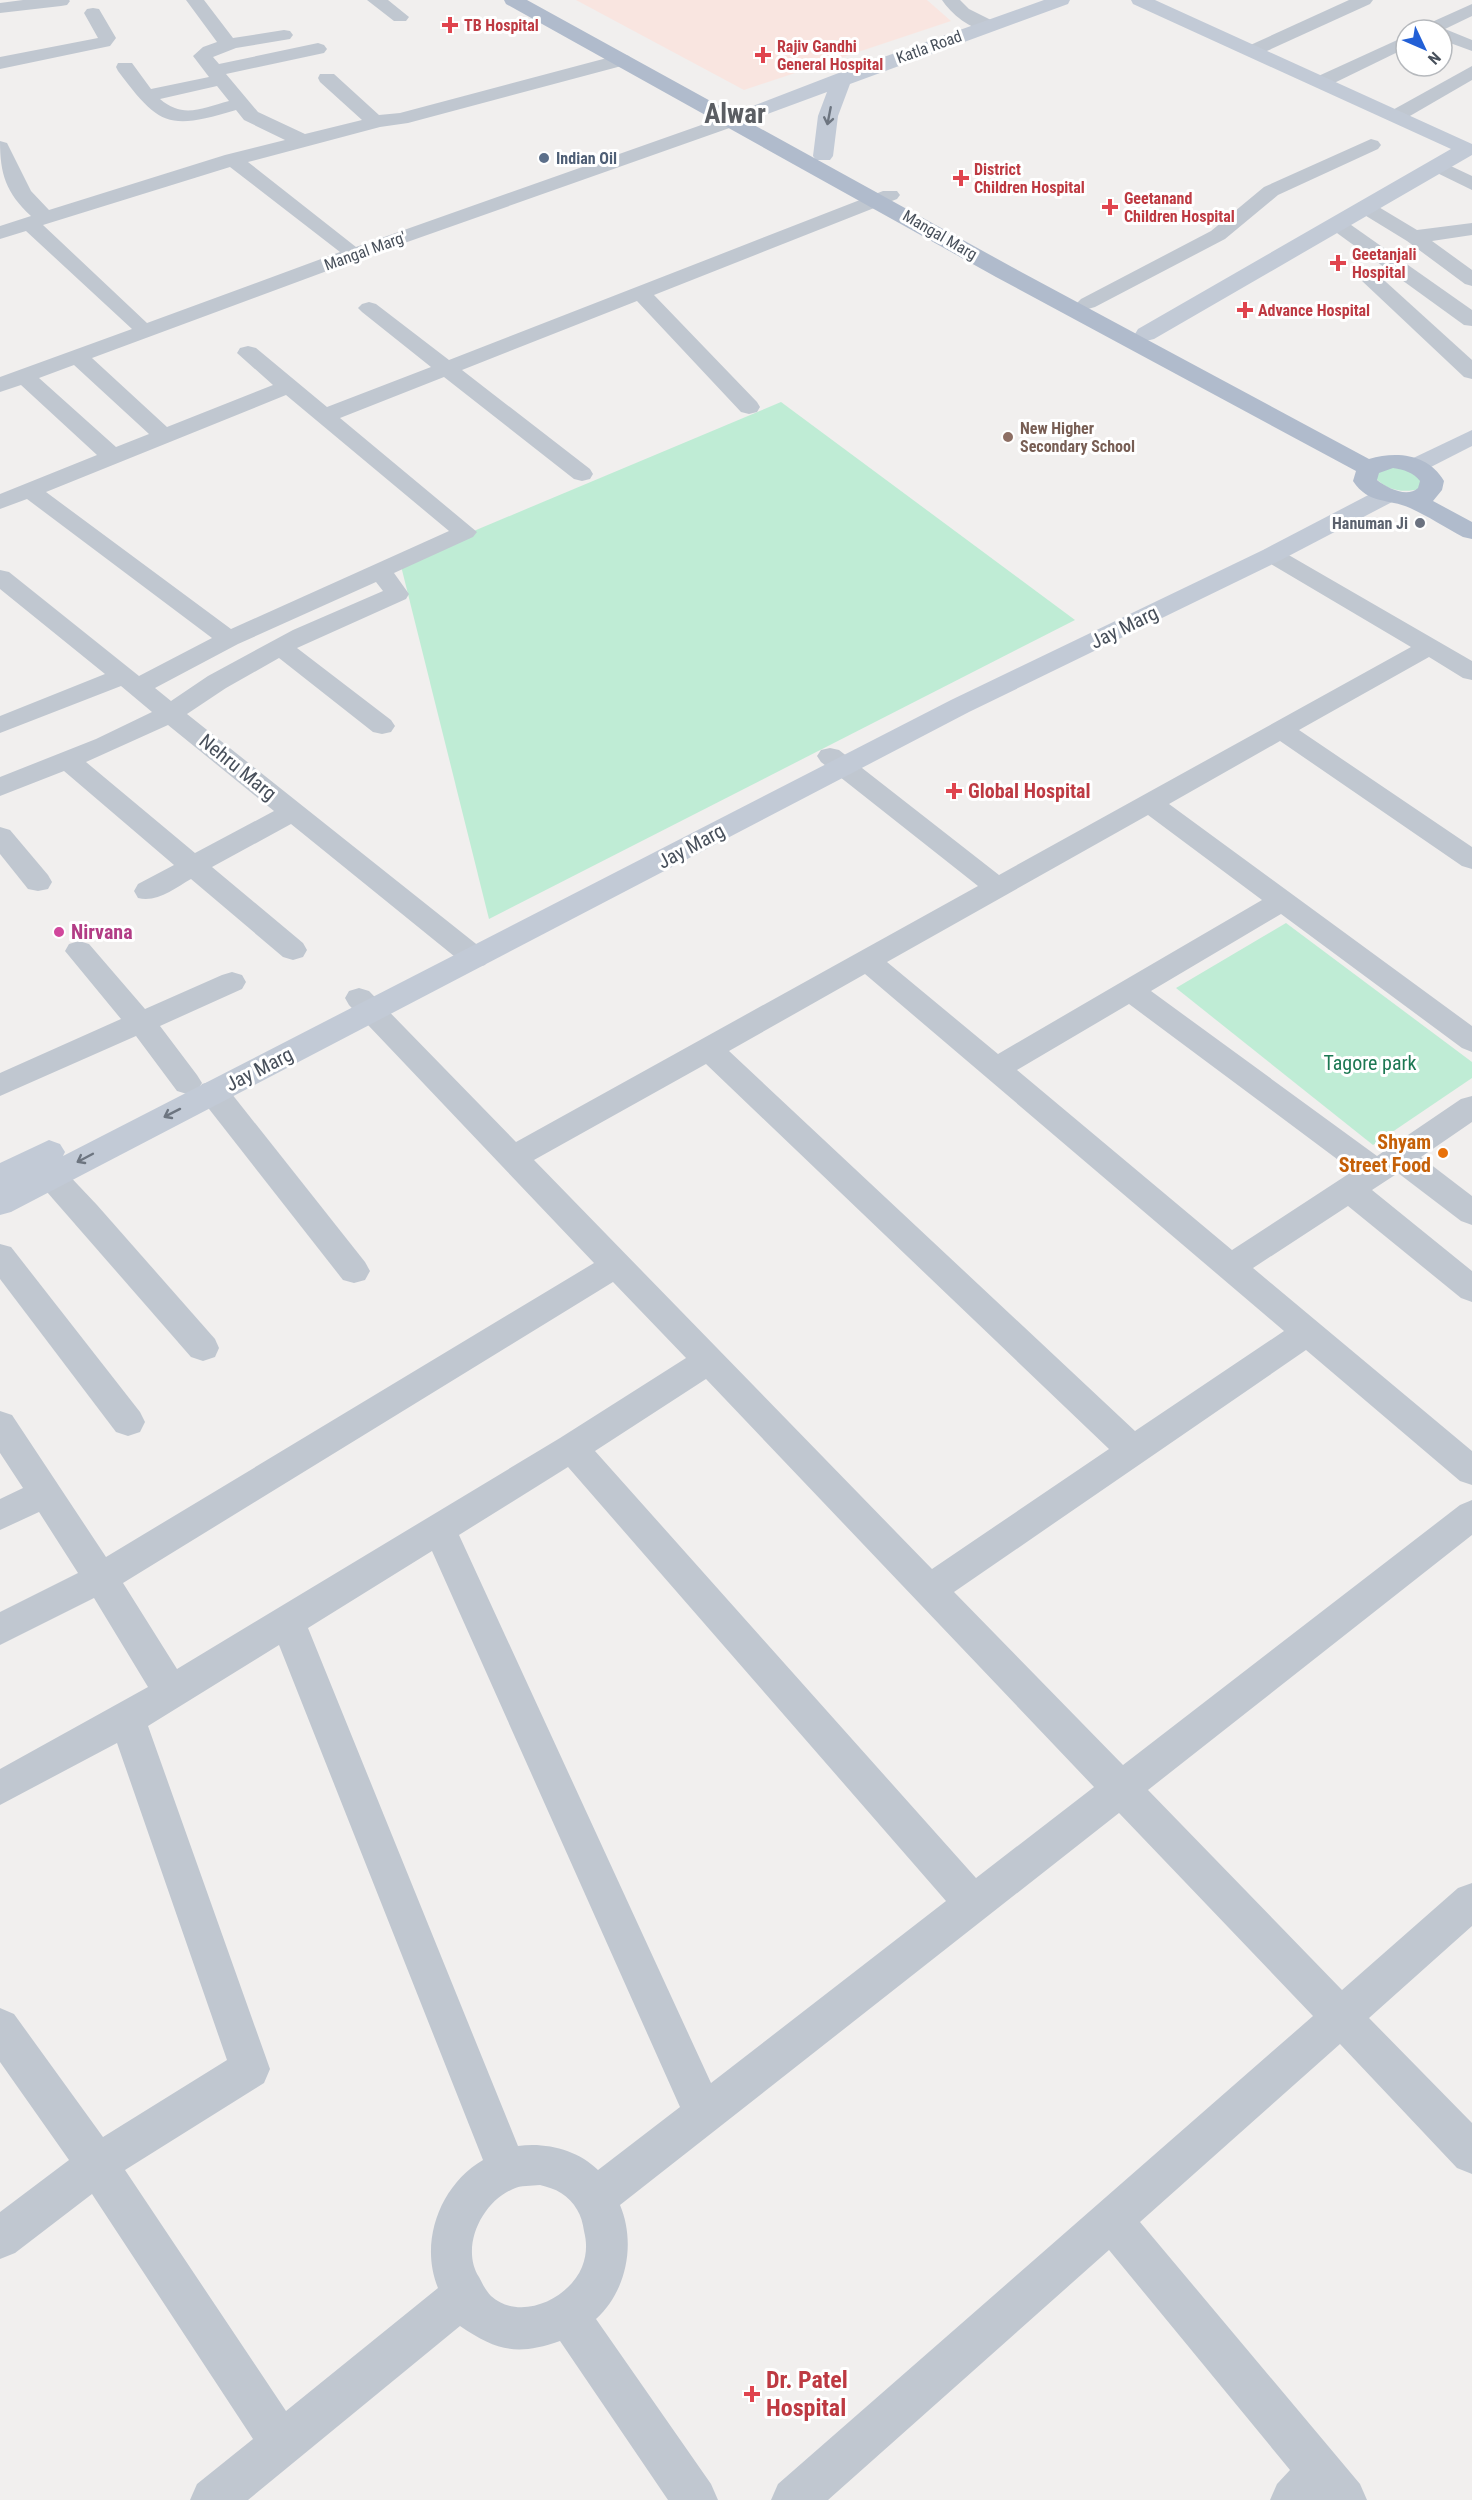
<svg xmlns="http://www.w3.org/2000/svg" width="1472" height="2500" font-family="'Roboto Condensed',sans-serif">
  <style>
    .medical { fill: #f9e5e0 }
    .green { fill: #bfecd5 }
    .lines { fill: none; stroke-linecap: round; stroke-linejoin: round }
    .street { fill: #c0c7d0; fill-rule: evenodd }
    .secondary { fill: #c2cad6; fill-rule: evenodd }
    .primary { fill: #b0bbcc; fill-rule: evenodd }
    .oneway { stroke: #6d7580 }
    .health-dot { fill: #e0444e; stroke: #fff; stroke-width: 2 }
    .service-dot { fill: #5c6f8a; stroke: #fff; stroke-width: 2 }
    .education-dot { fill: #8d6e63; stroke: #fff; stroke-width: 2 }
    .worship-dot { fill: #6b7280; stroke: #fff; stroke-width: 2 }
    .hotel-dot { fill: #d1479c; stroke: #fff; stroke-width: 2 }
    .food-dot { fill: #e8710a; stroke: #fff; stroke-width: 2 }
    .labels { text-anchor: middle; dominant-baseline: central; stroke-width: 6; stroke-linejoin: round; paint-order: stroke }
    .far-health-label { font-size: 16px; font-weight: bold; fill: #be3a42; stroke: #fff; text-anchor: start }
    .far-street-label { font-size: 16px; fill: #48505b; stroke: #fff }
    .far-service-label { font-size: 16px; font-weight: bold; fill: #4e5e75; stroke: #fff; text-anchor: start }
    .far-education-label { font-size: 16px; font-weight: bold; fill: #785e54; stroke: #fff; text-anchor: start }
    .far-worship-label { font-size: 16px; font-weight: bold; fill: #5b616d; stroke: #fff; text-anchor: end }
    .street-label { font-size: 20px; fill: #48505b; stroke: #fff }
    .health-label { font-size: 20px; font-weight: bold; fill: #be3a42; stroke: #fff; text-anchor: start }
    .hotel-label { font-size: 20px; font-weight: bold; fill: #b23c85; stroke: #fff; text-anchor: start }
    .park-label { font-size: 20px; fill: #1c7853; stroke: #fff }
    .food-label { font-size: 20px; font-weight: bold; fill: #c56008; stroke: #fff; text-anchor: end }
    .near-health-label { font-size: 24px; font-weight: bold; fill: #be3a42; stroke: #fff; text-anchor: start }
    .far-town-label { font-size: 27px; font-weight: bold; fill: #5b5e63; stroke: #fff }
  </style>
  <rect width="100%" height="100%" fill="#f1efee"/>
  <path class="medical" d="M 576,0 L 927,0 L 951,21 L 744,90 Z"/>
  <g class="green">
    <path d="M 781,402 L 1075,620 L 489,919 L 400,562 Z"/>
    <path d="M 1379,466 L 1426,472 L 1420,489 C 1404,493 1386,491 1375,477 Z"/>
    <path d="M 1286,923 L 1472,1062 L 1472,1078 L 1373,1145 L 1176,988 Z"/>
  </g>
  <g class="lines">
    <g class="street">
      <path d="M 23,0 L 69,0 L 70,1 L 67,5 L 61,6 L 0,13 L 0,3 Z"/>
      <path d="M 186,0 L 204,0 L 233,38 L 284,30 L 290,31 L 293,35 L 290,39 L 236,48 L 213,57 L 219,64 L 318,43 L 324,45 L 327,49 L 324,53 L 226,74 L 258,112 L 305,134 L 362,120 L 320,82 L 318,78 L 320,74 L 334,74 L 379,115 L 400,113 L 622,54 L 629,56 L 631,60 L 629,64 L 408,123 L 380,127 L 248,162 L 356,247 L 724,117 L 738,117 L 741,121 L 738,125 L 362,258 L 92,358 L 167,427 L 273,385 L 237,353 L 240,348 L 248,346 L 256,348 L 327,407 L 431,367 L 362,312 L 358,308 L 362,304 L 369,302 L 376,304 L 449,360 L 883,191 L 897,191 L 900,195 L 897,199 L 654,295 L 757,402 L 760,407 L 757,412 L 749,414 L 741,412 L 637,301 L 462,370 L 590,469 L 593,474 L 590,479 L 582,481 L 574,479 L 444,377 L 340,418 L 477,532 L 473,537 L 394,573 L 409,594 L 406,599 L 297,648 L 391,720 L 395,726 L 391,732 L 382,734 L 373,732 L 279,658 L 226,688 L 187,714 L 485,951 L 489,958 L 485,965 L 475,968 L 465,965 L 291,824 L 212,867 L 303,943 L 307,950 L 303,957 L 293,960 L 283,957 L 191,879 C 175,888 157,903 138,898 L 134,891 L 138,884 L 174,865 L 64,771 L 0,796 L 0,777 L 96,739 L 152,712 L 121,686 L 0,733 L 0,716 L 105,674 L 0,589 L 0,570 L 9,572 L 139,676 L 212,638 L 27,499 L 0,509 L 0,494 L 97,455 L 21,385 L 0,392 L 0,377 L 132,329 L 26,231 L 0,239 L 0,226 L 31,216 C 6,193 0,174 0,141 L 7,143 L 31,191 L 49,210 L 225,155 L 285,140 L 244,120 L 236,110 C 169,130 160,127 118,71 L 116,67 L 118,63 L 132,63 L 151,89 L 209,77 L 193,56 L 203,47 L 217,42 ZM 217,86 L 229,101 C 202,108 183,119 160,99 ZM 230,167 L 340,252 L 147,323 L 43,225 ZM 74,365 L 149,434 L 116,447 L 39,378 ZM 286,395 L 449,531 L 231,629 L 46,492 ZM 376,582 L 383,591 L 293,630 L 208,676 L 171,701 L 155,688 L 238,644 ZM 168,725 L 274,811 L 195,853 L 86,762 Z"/>
      <path d="M 367,0 L 388,0 L 409,17 L 406,21 L 394,21 Z"/>
      <path d="M 942,0 L 960,0 L 969,9 L 995,22 L 998,26 L 995,30 C 976,35 952,15 942,0 Z"/>
      <path d="M 1349,0 L 1373,0 L 1370,4 L 1258,55 L 1246,55 L 1243,51 L 1246,47 Z"/>
      <path d="M 1472,4 L 1472,16 L 1445,29 L 1472,40 L 1472,51 L 1442,40 L 1442,30 L 1420,30 L 1423,26 Z"/>
      <path d="M 93,8 L 99,9 L 116,38 L 110,46 L 0,69 L 0,57 L 98,38 L 84,13 L 87,9 Z"/>
      <path d="M 1406,36 L 1406,48 L 1328,86 L 1314,86 L 1312,82 L 1314,78 Z"/>
      <path d="M 1472,66 L 1472,80 L 1403,120 L 1389,120 L 1386,116 L 1389,112 Z"/>
      <path d="M 1371,139 L 1378,141 L 1381,145 L 1378,149 L 1278,195 L 1225,239 L 1095,307 L 1088,309 L 1081,307 L 1077,303 L 1081,299 L 1211,231 L 1264,187 Z"/>
      <path d="M 1438,160 L 1472,176 L 1472,190 L 1431,170 L 1428,166 L 1431,162 Z"/>
      <path d="M 1365,201 L 1372,203 L 1417,230 L 1472,223 L 1472,235 L 1432,241 L 1472,270 L 1472,286 L 1465,284 L 1407,241 L 1358,211 L 1355,207 L 1358,203 Z"/>
      <path d="M 1337,218 L 1344,220 L 1472,310 L 1472,326 L 1464,325 L 1330,228 L 1327,224 L 1330,220 Z"/>
      <path d="M 1368,270 L 1375,272 L 1472,360 L 1472,379 L 1464,377 L 1361,280 L 1358,276 L 1361,272 Z"/>
      <path d="M 1272,548 L 1280,550 L 1472,661 L 1472,680 L 1463,678 L 1429,657 L 1299,730 L 1472,847 L 1472,869 L 1462,866 L 1280,741 L 1169,804 L 1472,1026 L 1472,1052 L 1462,1048 L 1281,914 L 1151,991 L 1377,1156 L 1461,1099 L 1472,1096 L 1472,1122 L 1421,1157 L 1472,1196 L 1472,1225 L 1461,1221 L 1398,1173 L 1372,1190 L 1472,1271 L 1472,1302 L 1461,1298 L 1348,1206 L 1253,1268 L 1472,1451 L 1472,1485 L 1460,1481 L 1306,1350 L 954,1592 L 1123,1765 L 1460,1505 L 1472,1500 L 1472,1535 L 1148,1790 L 1342,1990 L 1458,1888 L 1472,1883 L 1472,1926 L 1369,2018 L 1472,2123 L 1472,2174 L 1457,2168 L 1340,2044 L 1140,2222 L 1360,2484 L 1367,2500 L 1270,2500 L 1277,2484 L 1290,2470 L 1109,2250 L 828,2500 L 771,2500 L 778,2484 L 1313,2016 L 1119,1813 L 620,2205 C 636,2243 627,2291 596,2319 L 711,2484 L 718,2500 L 668,2500 L 560,2341 C 517,2356 497,2351 460,2326 L 248,2500 L 190,2500 L 197,2484 L 253,2439 L 92,2194 L 15,2253 L 0,2259 L 0,2212 L 69,2160 L 0,2062 L 0,2008 L 14,2014 L 103,2137 L 227,2060 L 117,1743 L 0,1805 L 0,1769 L 148,1687 L 94,1598 L 0,1645 L 0,1612 L 78,1573 L 39,1512 L 0,1530 L 0,1499 L 23,1488 L 0,1453 L 0,1411 L 12,1415 L 106,1557 L 594,1263 L 349,1005 L 345,998 L 349,991 L 359,988 L 369,991 L 516,1142 L 978,886 L 821,762 L 817,756 L 821,750 L 830,748 L 839,750 L 999,875 L 1411,647 L 1264,560 L 1260,555 L 1264,550 ZM 1148,815 L 1262,900 L 998,1054 L 887,962 ZM 865,974 L 1284,1331 L 1135,1431 L 729,1051 ZM 1129,1004 L 1353,1171 L 1232,1250 L 1017,1070 ZM 706,1064 L 1109,1449 L 932,1569 L 534,1160 ZM 613,1282 L 686,1358 L 560,1438 L 177,1669 L 123,1583 ZM 706,1379 L 1094,1787 L 976,1878 L 595,1451 ZM 568,1467 L 946,1901 L 711,2083 L 459,1535 ZM 432,1551 L 680,2107 L 598,2170 C 578,2150 546,2142 518,2146 L 308,1628 ZM 279,1645 L 483,2160 C 440,2185 419,2242 438,2288 L 286,2411 L 125,2170 L 264,2083 L 270,2069 L 148,1726 ZM 540,2185 C 547,2187 555,2189 561,2193 C 575,2202 582,2215 584,2231 C 587,2243 587,2254 582,2267 C 569,2299 520,2322 491,2296 C 486,2291 482,2283 479,2277 C 460,2247 482,2202 513,2189 C 521,2185 531,2186 540,2185 Z"/>
      <path d="M 0,827 L 10,830 L 48,875 L 52,882 L 48,889 L 38,891 L 28,889 L 0,854 Z"/>
      <path d="M 79,941 L 89,944 L 145,1009 L 222,975 L 232,972 L 242,975 L 246,982 L 242,989 L 160,1026 L 197,1075 L 202,1083 L 197,1091 L 187,1094 L 177,1091 L 136,1036 L 0,1096 L 0,1073 L 121,1019 L 65,951 L 69,944 Z"/>
      <path d="M 213,1081 L 224,1084 L 365,1262 L 370,1271 L 365,1280 L 354,1283 L 343,1280 L 202,1100 L 198,1092 L 202,1084 Z"/>
      <path d="M 51,1164 L 62,1168 L 97,1205 L 215,1339 L 219,1348 L 215,1357 L 203,1361 L 191,1357 L 40,1184 L 36,1176 L 40,1168 Z"/>
      <path d="M 0,1244 L 11,1247 L 140,1412 L 145,1422 L 140,1432 L 128,1436 L 116,1432 L 0,1279 Z"/>
    </g>
    <g class="secondary">
      <path d="M 1044,0 L 1070,0 L 1068,4 L 850,84 L 838,116 L 833,156 L 830,160 L 816,160 L 813,156 L 818,116 L 827,92 L 738,125 L 724,125 L 721,121 L 724,117 L 836,74 Z"/>
      <path d="M 1131,0 L 1155,0 L 1472,144 L 1472,155 L 1154,339 L 1146,341 L 1138,339 L 1135,334 L 1138,329 L 1451,149 L 1133,4 Z"/>
      <path d="M 1472,430 L 1472,446 L 1423,471 L 1415,473 L 1407,471 L 1403,466 L 1407,461 Z"/>
      <path d="M 1385,489 L 1394,491 L 1397,496 L 1394,501 L 1281,560 L 969,712 L 11,1212 L 0,1215 L 0,1163 L 49,1140 L 60,1144 L 65,1152 L 63,1156 L 951,700 L 1263,550 L 1376,491 Z"/>
    </g>
    <path class="primary" d="M 504,0 L 527,0 L 1012,267 L 1369,459 C 1397,451 1428,454 1444,481 L 1442,490 L 1433,501 L 1472,522 L 1472,539 L 1463,537 C 1446,528 1428,516 1410,508 C 1388,498 1369,505 1353,481 L 1356,471 L 996,277 L 506,4 ZM 1393,468 C 1404,470 1413,472 1420,481 L 1418,488 C 1407,498 1387,488 1377,480 L 1379,473 Z"/>
  </g>
  <defs><path id="oneway-shaft" d="M-6 0H5M1.5-3L5.5 0L1.5 3" fill="none" stroke-width="1.6" stroke-linecap="round" stroke-linejoin="round" transform="scale(1.5)"/></defs>
  <g class="oneway">
    <use href="#oneway-shaft" transform="translate(829 116) rotate(101)"/>
    <use href="#oneway-shaft" transform="translate(172 1113) rotate(153)"/>
    <use href="#oneway-shaft" transform="translate(85 1158) rotate(152)"/>
  </g>
  <g class="health-dot">
    <path d="M447 16h6v6h6v6h-6v6h-6v-6h-6v-6h6z"/>
    <path d="M760 46h6v6h6v6h-6v6h-6v-6h-6v-6h6z"/>
    <path d="M958 169h6v6h6v6h-6v6h-6v-6h-6v-6h6z"/>
    <path d="M1107 198h6v6h6v6h-6v6h-6v-6h-6v-6h6z"/>
    <path d="M1335 254h6v6h6v6h-6v6h-6v-6h-6v-6h6z"/>
    <path d="M1242 301h6v6h6v6h-6v6h-6v-6h-6v-6h6z"/>
    <path d="M951 782h6v6h6v6h-6v6h-6v-6h-6v-6h6z"/>
    <path d="M749 2385h6v6h6v6h-6v6h-6v-6h-6v-6h6z"/>
  </g>
  <circle class="service-dot" cx="544" cy="158" r="6"/>
  <circle class="education-dot" cx="1008" cy="437" r="6"/>
  <circle class="worship-dot" cx="1420" cy="523" r="6"/>
  <circle class="hotel-dot" cx="59" cy="932" r="6"/>
  <circle class="food-dot" cx="1443" cy="1153" r="6"/>
  <g class="labels">
    <g class="far-health-label">
      <text x="464" y="25">TB Hospital</text>
      <text x="777" y="46">Rajiv Gandhi<tspan x="777" dy="18">General Hospital</tspan></text>
      <text x="974" y="169">District<tspan x="974" dy="18">Children Hospital</tspan></text>
      <text x="1124" y="198">Geetanand<tspan x="1124" dy="18">Children Hospital</tspan></text>
      <text x="1352" y="254">Geetanjali<tspan x="1352" dy="18">Hospital</tspan></text>
      <text x="1258" y="310">Advance Hospital</text>
    </g>
    <g class="far-street-label">
      <text transform="translate(929 47) rotate(-20)">Katla Road</text>
      <text transform="translate(940 235) rotate(30)">Mangal Marg</text>
      <text transform="translate(365 251) rotate(-20)">Mangal Marg'</text>
    </g>
    <g class="far-service-label">
      <text x="556" y="158">Indian Oil</text>
    </g>
    <g class="far-education-label">
      <text x="1020" y="428">New Higher<tspan x="1020" dy="18">Secondary School</tspan></text>
    </g>
    <g class="far-worship-label">
      <text x="1408" y="523">Hanuman Ji</text>
    </g>
    <g class="street-label">
      <text transform="translate(1124 627) rotate(-26)">Jay Marg</text>
      <text transform="translate(238 767) rotate(39)">Nehru Marg</text>
      <text transform="translate(691 846) rotate(-28)">Jay Marg</text>
      <text transform="translate(259 1069) rotate(-27)">Jay Marg</text>
    </g>
    <g class="health-label">
      <text x="968" y="791">Global Hospital</text>
    </g>
    <g class="hotel-label">
      <text x="71" y="932">Nirvana</text>
    </g>
    <g class="park-label">
      <text x="1370" y="1063">Tagore park</text>
    </g>
    <g class="food-label">
      <text x="1431" y="1142">Shyam<tspan x="1431" dy="23">Street Food</tspan></text>
    </g>
    <g class="near-health-label">
      <text x="766" y="2380">Dr. Patel<tspan x="766" dy="28">Hospital</tspan></text>
    </g>
    <g class="far-town-label">
      <text x="735" y="114">Alwar</text>
    </g>
  </g>
  <g transform="translate(1424 48) rotate(134)"><circle r="28" fill="#ffffff" stroke="#b6b9bd" stroke-width="1.5"/>
  <path d="M0-4.5L10 22L0 15L-10 22Z" fill="#2360d6"/>
  <text y="-9" font-size="16" font-weight="bold" text-anchor="middle" fill="#48505b">N</text>
  </g>
</svg>
